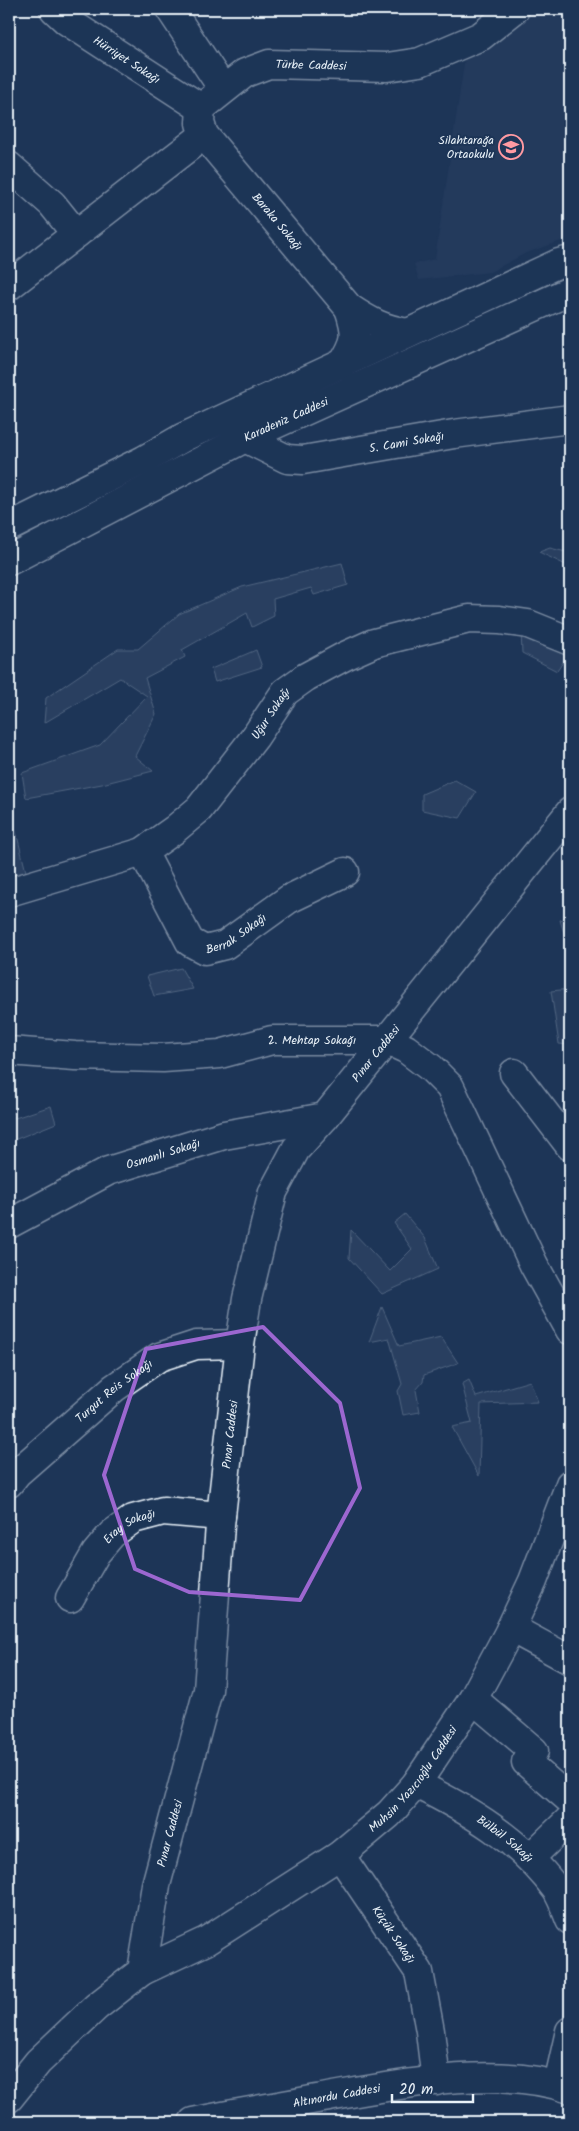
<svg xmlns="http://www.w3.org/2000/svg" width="579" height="2131" font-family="Kalam,sans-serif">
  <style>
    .built { fill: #2a4162 }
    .green { fill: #374d6c; stroke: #909fb2 }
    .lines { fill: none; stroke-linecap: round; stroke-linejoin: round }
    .minor-casing { stroke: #e8f1f8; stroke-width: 31 }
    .tertiary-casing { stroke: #e8f1f8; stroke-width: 31 }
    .secondary-casing { stroke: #e8f1f8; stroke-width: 31 }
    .primary-casing { stroke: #e8f1f8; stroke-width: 31 }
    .minor { stroke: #1d3557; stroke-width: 28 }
    .tertiary { stroke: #1d3557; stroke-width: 28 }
    .secondary { stroke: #1d3557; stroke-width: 28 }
    .primary { stroke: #1d3557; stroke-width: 28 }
    .marked { fill: none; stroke: #9c67d0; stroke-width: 4; stroke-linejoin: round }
    .labels { text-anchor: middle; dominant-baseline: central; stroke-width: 4; stroke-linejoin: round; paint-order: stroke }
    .street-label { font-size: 12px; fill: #e8f1f8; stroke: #1d3557 }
    .poi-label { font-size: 12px; fill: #e8f1f8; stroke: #1d3557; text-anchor: end }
  </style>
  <rect width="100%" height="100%" fill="#1d3557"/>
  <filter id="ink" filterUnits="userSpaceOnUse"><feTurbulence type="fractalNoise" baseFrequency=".02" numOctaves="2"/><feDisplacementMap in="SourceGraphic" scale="10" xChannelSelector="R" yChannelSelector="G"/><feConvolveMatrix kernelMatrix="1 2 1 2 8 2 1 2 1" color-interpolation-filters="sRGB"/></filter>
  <g filter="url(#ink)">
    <path class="built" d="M 536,9 L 570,9 L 570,238 L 526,253 L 490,272 L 419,280 L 414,264 L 435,259 L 465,57 Z"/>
    <g class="green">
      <path d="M 550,548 L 570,553 L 570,567 L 539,552 Z"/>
      <path d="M 342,563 L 348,585 L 314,595 L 311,588 L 273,599 L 274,616 L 252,627 L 247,613 L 182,650 L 185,657 L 145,678 L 156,714 L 135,756 L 153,771 L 102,784 L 26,798 L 22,773 L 100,745 L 147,696 L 120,678 L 44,723 L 46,698 L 118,649 L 138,649 L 179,614 L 242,587 Z"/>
      <path d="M 521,632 L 570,652 L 557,671 L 522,653 Z"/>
      <path d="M 256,650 L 262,667 L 215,682 L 211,669 Z"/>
      <path d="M 455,780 L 476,792 L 460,818 L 422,810 L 422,794 Z"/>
      <path d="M 9,803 L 28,880 L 9,884 Z"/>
      <path d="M 570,917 L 570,980 L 568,946 L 560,920 Z"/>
      <path d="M 181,968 L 193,989 L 154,996 L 147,976 Z"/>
      <path d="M 570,989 L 570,1045 L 559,1044 L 551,991 Z"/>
      <path d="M 9,1106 L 15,1118 L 51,1106 L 56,1123 L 9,1142 Z"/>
      <path d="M 405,1214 L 425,1238 L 438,1269 L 382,1294 L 349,1258 L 351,1230 L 390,1271 L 412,1249 L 394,1223 Z"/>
      <path d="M 382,1307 L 399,1346 L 441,1337 L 458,1363 L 424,1375 L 423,1382 L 416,1390 L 420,1412 L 403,1415 L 398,1391 L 402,1384 L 389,1338 L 369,1342 Z"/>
      <path d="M 469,1380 L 476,1397 L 530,1381 L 538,1402 L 481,1404 L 479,1476 L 452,1427 L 472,1423 L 462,1384 Z"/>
    </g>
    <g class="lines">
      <defs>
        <g id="minor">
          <path id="s1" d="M 54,9 L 67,21 L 201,108"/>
          <path d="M 170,9 L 223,89"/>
          <path d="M 9,166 L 52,204 L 76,234"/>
          <path d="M 9,286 L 204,135"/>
          <path id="s2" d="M 408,333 C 383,329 370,322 349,308 L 204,135 L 200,123 L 201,108 L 245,73 L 269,64 L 387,67 L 420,62 L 481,36 L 515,9"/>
          <path d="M 342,365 C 357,341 358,335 349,308"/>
          <path id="s3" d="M 245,438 L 287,459 L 303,460 L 454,434 L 570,419"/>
          <path id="s4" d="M 143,852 L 190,942 L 205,950 L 225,945 L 289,899 L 345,872"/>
          <path id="s5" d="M 9,892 L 143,852 L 174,830 L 199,809 L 255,737 L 285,692 L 306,677 L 345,656 L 374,643 L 469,619 L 499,620 L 528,624 L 570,641"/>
          <path id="s6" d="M 9,1051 L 75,1056 L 163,1058 L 220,1054 L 272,1040 L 386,1040 L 406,1049 L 431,1068 L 450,1087 L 534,1265 L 570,1330"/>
          <path d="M 514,1073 L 570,1146"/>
          <path id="s7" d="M 9,1224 L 108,1171 L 224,1135 L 325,1117"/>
          <path id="s8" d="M 9,1483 L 17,1473 L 114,1388 L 159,1357 L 196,1345 L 240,1344"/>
          <path id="s9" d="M 70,1598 L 96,1553 L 112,1534 L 133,1519 L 163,1511 L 221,1516"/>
          <path d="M 511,1628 L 570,1660"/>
          <path d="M 473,1699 L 534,1751 L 526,1762 L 570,1800"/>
          <path id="s10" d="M 416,1784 C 469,1810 520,1840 556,1889 C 562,1898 566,1910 570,1920"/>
          <path id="s11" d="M 340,1855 L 419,1972 L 430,2031 L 436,2081"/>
          <path d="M 530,1858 L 570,1819"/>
          <path d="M 558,2084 L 570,2031"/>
        </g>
        <g id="tertiary">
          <path id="s12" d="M 193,2122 C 234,2113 276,2107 317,2099 C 392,2086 496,2063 570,2089"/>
        </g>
        <g id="secondary">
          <path id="s13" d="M 142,1971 L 206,1941 L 340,1855 L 389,1814 L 416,1784 L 473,1699 L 508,1634 L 533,1581 L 570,1484"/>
          <path id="s14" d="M 9,2098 L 38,2062 L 96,2007 L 142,1971 L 156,1885 L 208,1690 L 220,1525 L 240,1344 L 247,1299 L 273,1192 L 296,1149 L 325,1117 L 570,812"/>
        </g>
        <g id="primary">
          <path d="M 9,527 L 144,460 L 184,437 L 559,263 L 570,260"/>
          <path id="s15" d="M 9,561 L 245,438 L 570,291"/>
        </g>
      </defs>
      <use href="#minor" class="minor-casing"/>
      <use href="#tertiary" class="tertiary-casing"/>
      <use href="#secondary" class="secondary-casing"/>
      <use href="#primary" class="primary-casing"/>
      <use href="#minor" class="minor"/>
      <use href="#tertiary" class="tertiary"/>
      <use href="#secondary" class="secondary"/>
      <use href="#primary" class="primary"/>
    </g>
  </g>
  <path d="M0 0H579V2131H0ZM 263,1327 L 340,1403 L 360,1488 L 300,1600 L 189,1592 L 135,1569 L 104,1475 L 146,1349 Z" fill="#1d3557" fill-opacity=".55" fill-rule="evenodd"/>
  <path class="marked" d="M 263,1327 L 340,1403 L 360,1488 L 300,1600 L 189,1592 L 135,1569 L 104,1475 L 146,1349 Z"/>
  <defs>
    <symbol id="school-ring" viewBox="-11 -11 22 22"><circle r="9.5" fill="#1d3557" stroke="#ff9aa2" stroke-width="1.5"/><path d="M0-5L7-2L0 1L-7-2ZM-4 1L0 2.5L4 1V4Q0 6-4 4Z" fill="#ff9aa2"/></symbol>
  </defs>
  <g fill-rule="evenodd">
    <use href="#school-ring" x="497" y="133" width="28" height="28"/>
  </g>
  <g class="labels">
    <g class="street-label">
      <text stroke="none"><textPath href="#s1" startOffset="89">Hürriyet Sokağı</textPath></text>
      <text stroke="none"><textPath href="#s2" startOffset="442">Türbe Caddesi</textPath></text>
      <text transform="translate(277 222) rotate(50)">Baraka Sokağı</text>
      <text stroke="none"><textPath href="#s15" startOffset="311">Karadeniz Caddesi</textPath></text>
      <text stroke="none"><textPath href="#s3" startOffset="168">5. Cami Sokağı</textPath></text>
      <text stroke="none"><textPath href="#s5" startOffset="330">Uğur Sokağı</textPath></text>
      <text stroke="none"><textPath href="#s4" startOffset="154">Berrak Sokağı</textPath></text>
      <text stroke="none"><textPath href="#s6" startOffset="305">2. Mehtap Sokağı</textPath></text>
      <text stroke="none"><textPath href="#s14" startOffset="1150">Pınar Caddesi</textPath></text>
      <text stroke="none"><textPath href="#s7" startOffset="170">Osmanlı Sokağı</textPath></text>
      <text stroke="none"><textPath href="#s8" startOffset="140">Turgut Reis Sokağı</textPath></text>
      <text stroke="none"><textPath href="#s14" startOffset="730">Pınar Caddesi</textPath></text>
      <text stroke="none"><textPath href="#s9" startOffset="96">Eray Sokağı</textPath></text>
      <text stroke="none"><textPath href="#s13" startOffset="336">Muhsin Yazıcıoğlu Caddesi</textPath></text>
      <text stroke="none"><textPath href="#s14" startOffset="325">Pınar Caddesi</textPath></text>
      <text stroke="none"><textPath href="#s10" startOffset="105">Bülbül Sokağı</textPath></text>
      <text stroke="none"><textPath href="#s11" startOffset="96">Küçük Sokağı</textPath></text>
      <text stroke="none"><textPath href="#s12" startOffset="146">Altınordu Caddesi</textPath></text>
    </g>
    <g class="poi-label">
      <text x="494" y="140">Silahtarağa<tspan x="494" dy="14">Ortaokulu</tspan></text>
    </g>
  </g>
  <rect width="579" height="2131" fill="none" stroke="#1d3557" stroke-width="30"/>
  <rect x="15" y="15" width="549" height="2101" fill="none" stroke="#e8f1f8" stroke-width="2" filter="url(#ink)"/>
  <path d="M392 2094v8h81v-8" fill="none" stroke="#e8f1f8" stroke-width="2.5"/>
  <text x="399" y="2094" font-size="15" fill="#e8f1f8" stroke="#1d3557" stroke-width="4" paint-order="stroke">20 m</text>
</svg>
